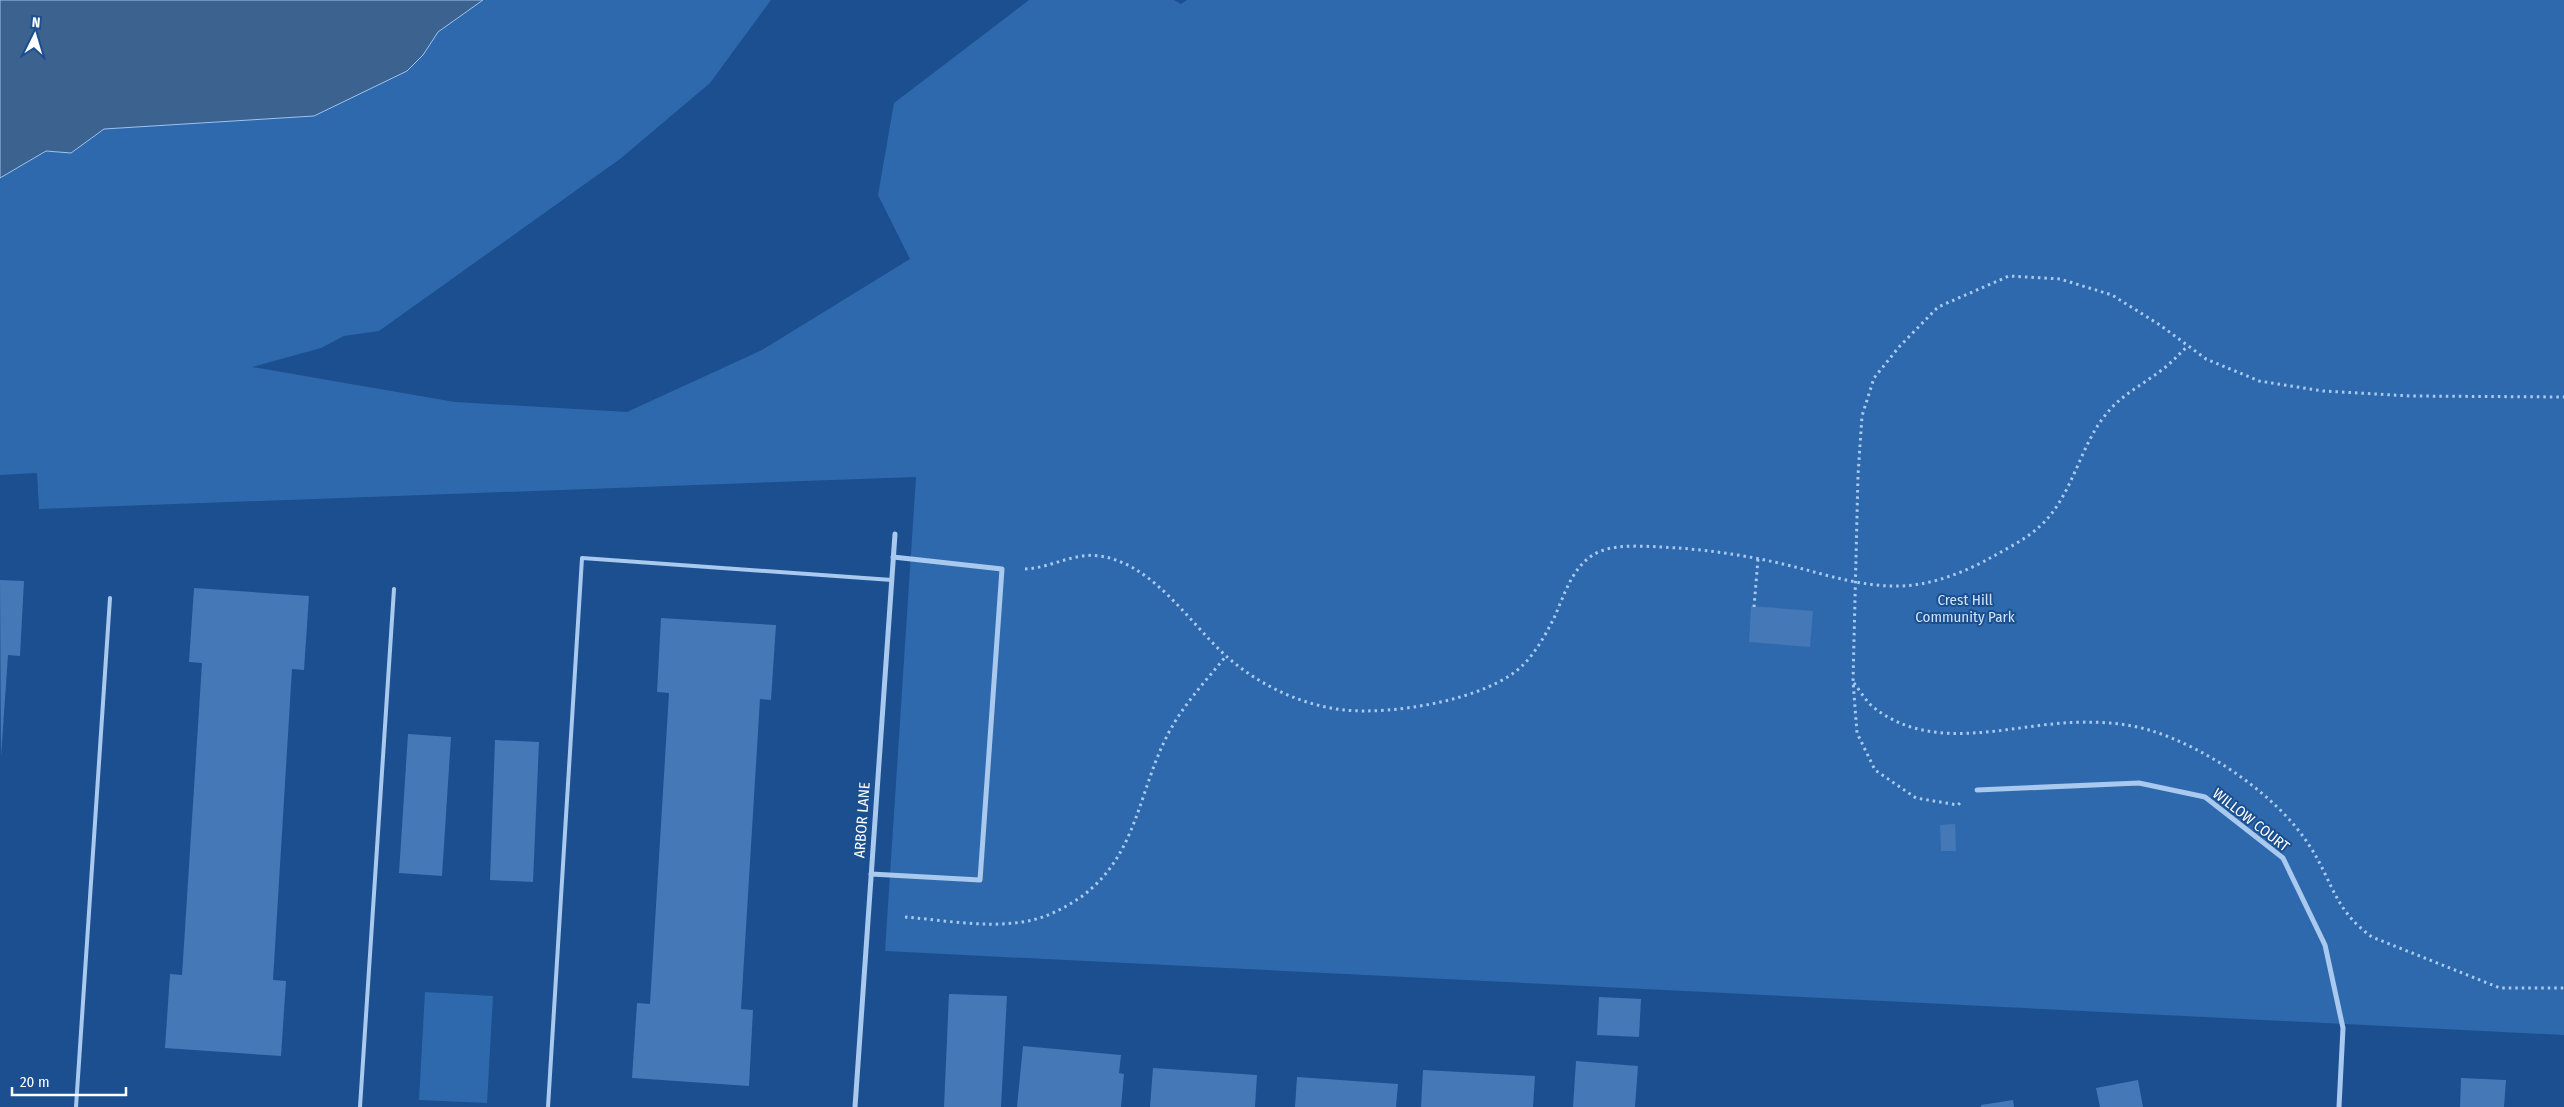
<svg xmlns="http://www.w3.org/2000/svg" width="2564" height="1107" font-family="'Fira Sans Condensed',sans-serif">
  <style>
    .green { fill: #2e69ad }
    .water { fill: #3c6290; stroke: #9cc4f0 }
    .building { fill: #4478b7 }
    .lines { fill: none; stroke-linecap: round; stroke-linejoin: round }
    .path { stroke: #a9c9ee; stroke-width: 3; stroke-dasharray: 2.5 4; stroke-linecap: butt }
    .lane { stroke: #a9c9ee; stroke-width: 4 }
    .street { stroke: #a9c9ee; stroke-width: 5 }
    .labels { text-anchor: middle; dominant-baseline: central; stroke-width: 4; stroke-linejoin: round; paint-order: stroke }
    .park-label { font-size: 15px; fill: #cfe3fa; stroke: #1b4f8f }
    .street-label { font-size: 15px; fill: #fff; stroke: #1b4f8f }
  </style>
  <rect width="100%" height="100%" fill="#1b4f8f"/>
  <g class="green">
    <path d="M 483,0 L 771,0 L 710,83 L 620,159 L 379,331 L 344,336 L 321,348 L 252,367 L 455,402 L 627,412 L 762,350 L 910,259 L 878,195 L 894,103 L 1029,0 L 1174,0 L 1181,4 L 1187,0 L 2564,0 L 2564,1035 L 885,951 L 916,477 L 39,509 L 37,473 L 0,475 L 0,178 L 46,151 L 71,153 L 104,129 L 314,116 L 423,55 L 438,32 Z"/>
    <path d="M 425,992 L 493,996 L 487,1103 L 419,1100 Z"/>
  </g>
  <path class="water" d="M 0,0 L 483,0 L 438,32 L 423,55 L 407,71 L 314,116 L 104,129 L 71,153 L 46,151 L 0,178 Z"/>
  <g class="building">
    <path d="M 0,580 L 24,581 L 20,656 L 8,655 L 1,757 Z"/>
    <path d="M 194,588 L 309,596 L 304,670 L 292,669 L 273,980 L 286,981 L 281,1056 L 165,1048 L 170,974 L 182,975 L 202,663 L 189,662 Z"/>
    <path d="M 1751,606 L 1813,611 L 1810,647 L 1749,642 Z"/>
    <path d="M 661,618 L 776,625 L 771,700 L 760,699 L 741,1009 L 753,1010 L 749,1086 L 632,1078 L 637,1003 L 650,1004 L 669,693 L 657,692 Z"/>
    <path d="M 408,734 L 451,737 L 442,876 L 399,873 Z"/>
    <path d="M 495,740 L 539,742 L 533,882 L 490,880 Z"/>
    <path d="M 1955,824 L 1956,851 L 1941,851 L 1940,825 Z"/>
    <path d="M 949,994 L 1007,996 L 1001,1107 L 944,1107 Z"/>
    <path d="M 1599,997 L 1641,999 L 1639,1037 L 1597,1035 Z"/>
    <path d="M 1023,1046 L 1121,1055 L 1119,1073 L 1124,1074 L 1121,1107 L 1017,1107 Z"/>
    <path d="M 1576,1061 L 1638,1066 L 1635,1107 L 1573,1107 Z"/>
    <path d="M 1153,1068 L 1257,1075 L 1255,1107 L 1150,1107 Z"/>
    <path d="M 1423,1070 L 1535,1076 L 1533,1107 L 1421,1107 Z"/>
    <path d="M 1297,1077 L 1398,1084 L 1396,1107 L 1295,1107 Z"/>
    <path d="M 2461,1078 L 2506,1080 L 2504,1107 L 2460,1107 Z"/>
    <path d="M 2138,1080 L 2143,1107 L 2100,1107 L 2096,1088 Z"/>
    <path d="M 2013,1100 L 2014,1107 L 1981,1107 L 1981,1105 Z"/>
  </g>
  <g class="lines">
    <g class="path">
      <path d="M 1025,569 C 1051,568 1074,552 1100,556 C 1153,564 1188,621 1225,655 C 1257,684 1300,705 1344,710 C 1392,715 1488,700 1523,665 C 1536,652 1546,634 1554,618 C 1565,594 1573,562 1601,551 C 1621,543 1657,547 1678,548 C 1719,551 1762,558 1803,569 C 1840,579 1881,591 1920,584 C 1944,580 1971,569 1992,557 C 2008,548 2026,539 2039,527 C 2073,497 2079,446 2107,413 C 2123,393 2148,382 2168,365 C 2175,359 2181,352 2188,346"/>
      <path d="M 1754,607 L 1758,559"/>
      <path d="M 1854,683 C 1860,691 1866,701 1873,707 C 1929,751 1998,728 2063,723 C 2090,721 2122,722 2149,730 C 2206,747 2277,795 2309,845 C 2333,881 2333,909 2372,937 L 2500,988 L 2564,988"/>
      <path d="M 1960,803 L 1958,805 L 1916,798 L 1875,770 L 1857,733 L 1853,681 L 1858,475 L 1862,416 L 1874,378 L 1899,347 L 1938,307 L 2009,276 L 2060,279 L 2112,295 L 2160,325 L 2206,359 L 2259,381 L 2323,391 L 2410,396 L 2564,397"/>
      <path d="M 905,917 C 943,920 984,928 1022,922 C 1044,919 1063,909 1081,897 C 1137,856 1138,793 1167,736 C 1182,706 1205,682 1226,656"/>
    </g>
    <g class="lane">
      <path d="M 76,1107 L 110,598"/>
      <path d="M 360,1107 L 394,589"/>
      <path d="M 548,1107 L 582,558 L 892,580"/>
    </g>
    <g class="street">
      <path d="M 1977,790 L 2139,783 L 2205,797 L 2283,858 L 2325,945 L 2343,1028 L 2339,1107"/>
      <path d="M 871,874 L 980,880 L 1002,569 L 893,557"/>
      <path d="M 855,1107 L 895,534"/>
    </g>
  </g>
  <g class="labels">
    <g class="park-label">
      <text x="1965" y="600">Crest Hill<tspan x="1965" dy="17">Community Park</tspan></text>
    </g>
    <g class="street-label">
      <text transform="translate(862 820) rotate(-86)">ARBOR LANE</text>
      <text transform="translate(2251 820) rotate(38)">WILLOW COURT</text>
    </g>
  </g>
  <g transform="translate(35 35) rotate(5)" stroke="#1b4f8f" stroke-width="4" paint-order="stroke">
  <path d="M0-4L9 19L0 12L-9 19Z" fill="#ffffff"/>
  <text y="-8" font-size="14" font-weight="bold" text-anchor="middle" fill="#ffffff">N</text>
  </g>
  <path d="M12 1087v8h114v-8" fill="none" stroke="#ffffff" stroke-width="2.5"/>
  <text x="20" y="1087" font-size="15" fill="#ffffff" stroke="#1b4f8f" stroke-width="4" paint-order="stroke">20 m</text>
</svg>
